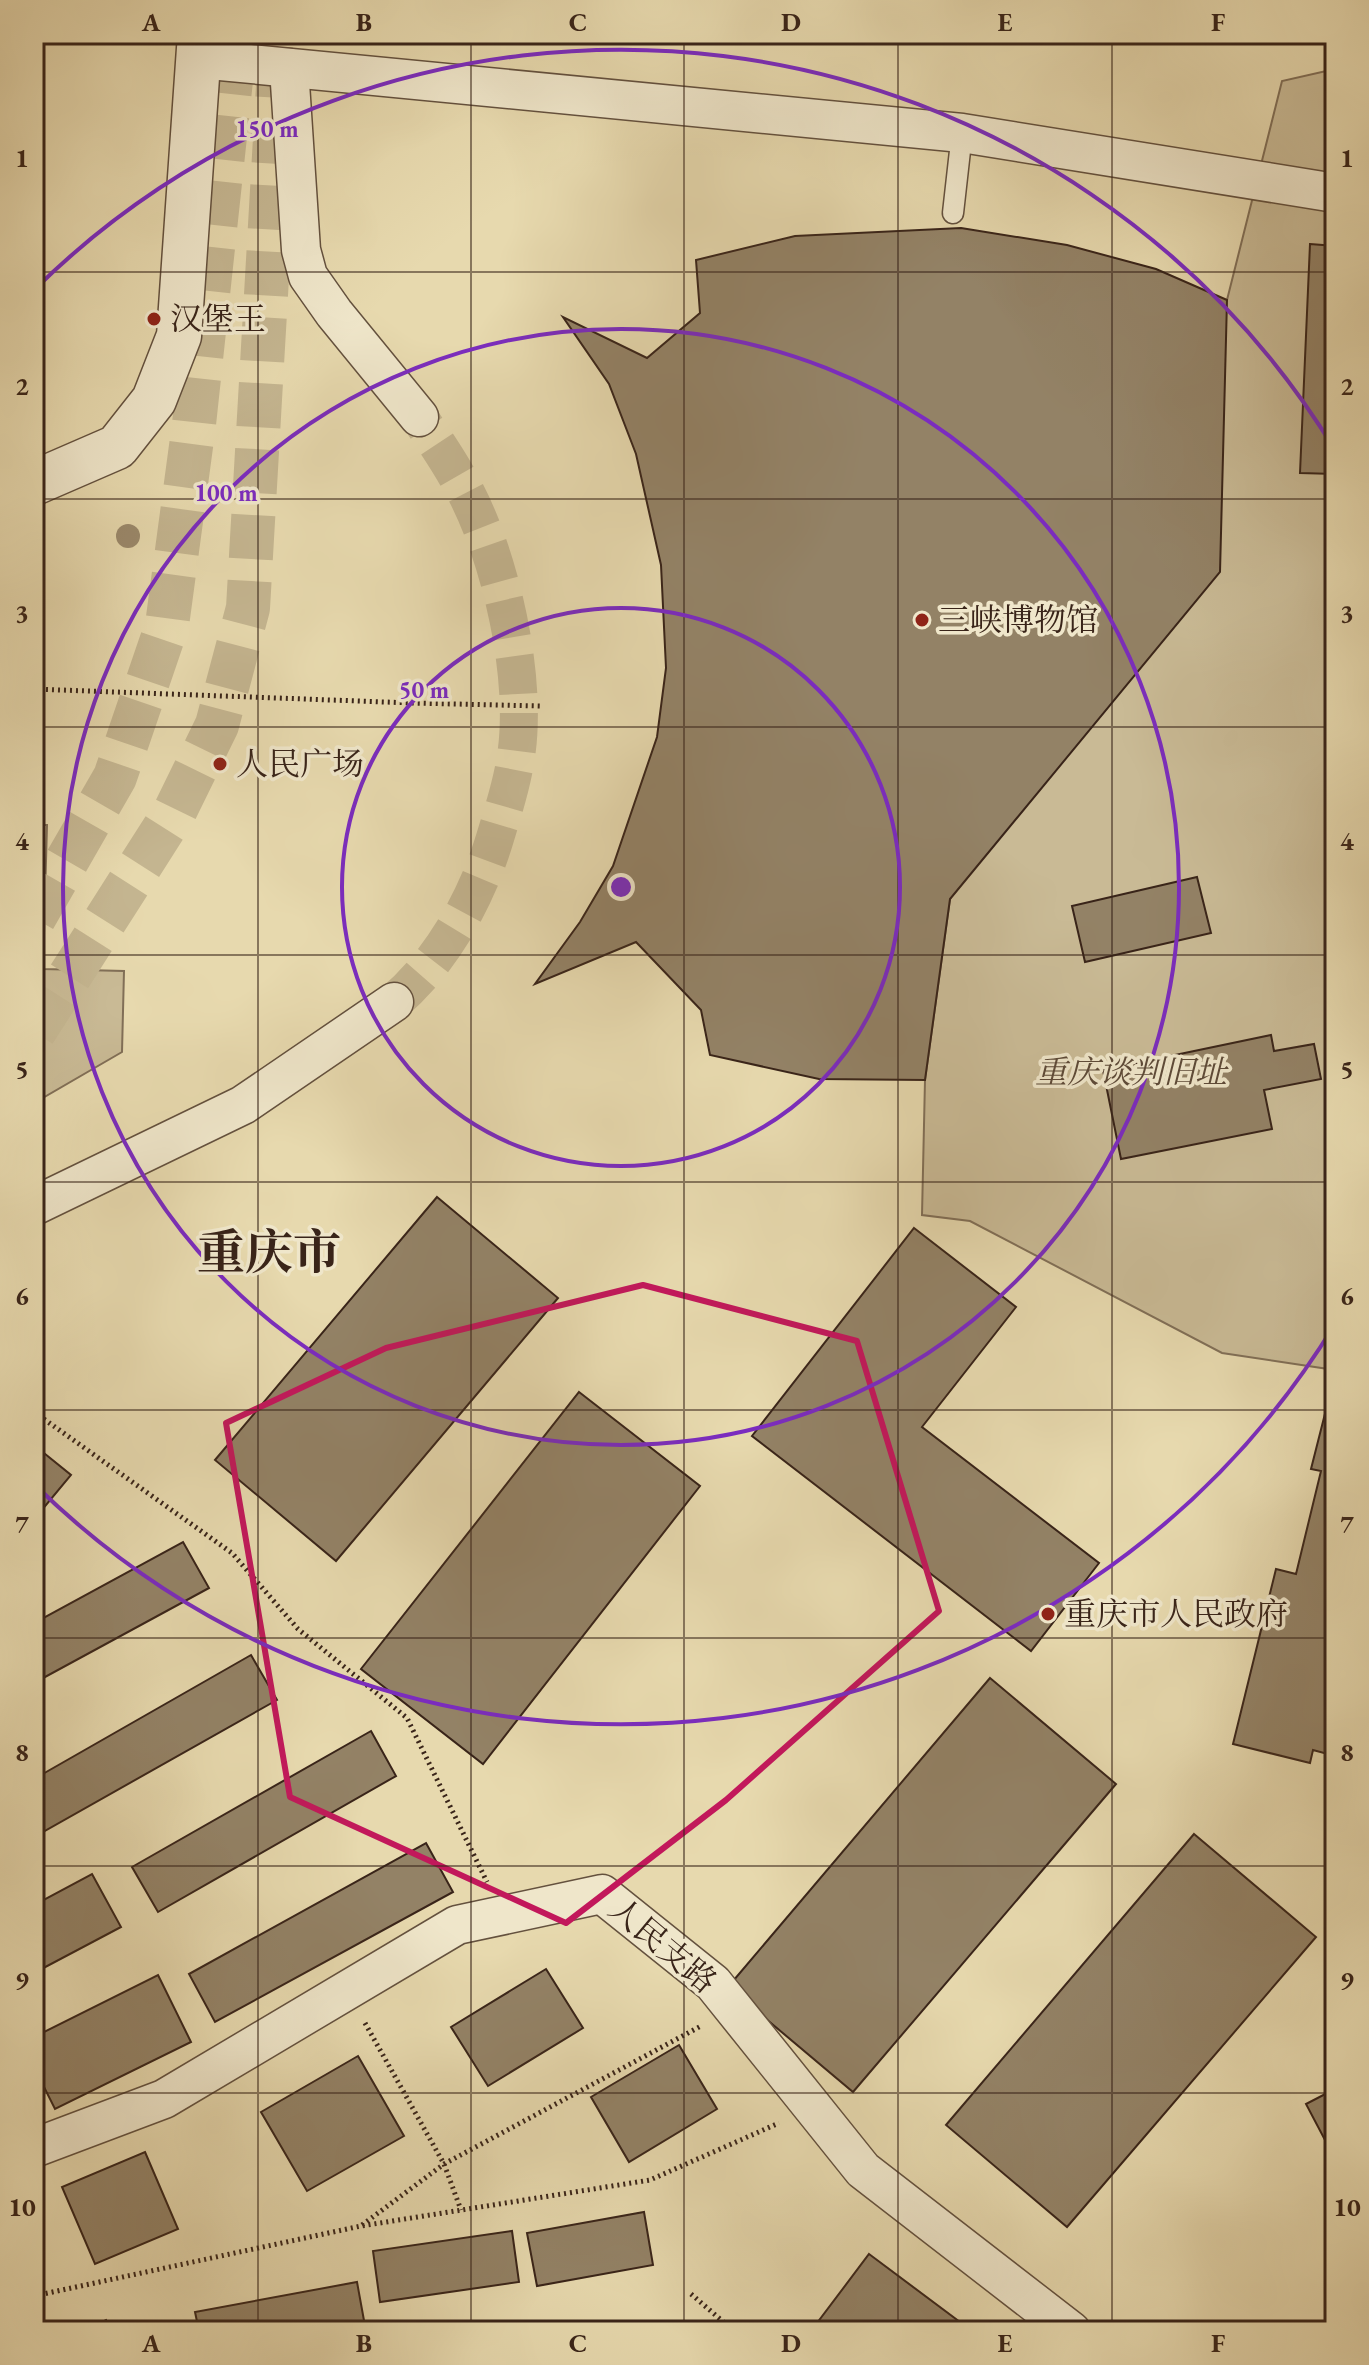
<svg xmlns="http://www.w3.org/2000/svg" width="1369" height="2365" font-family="'EB Garamond','Noto Serif SC',serif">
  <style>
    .green { fill: #c9ba95; stroke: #816f57; stroke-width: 2 }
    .building { fill: #938266; stroke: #392419; stroke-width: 2 }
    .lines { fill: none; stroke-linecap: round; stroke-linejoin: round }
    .minor-tunnel { stroke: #c4b590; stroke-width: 38; stroke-dasharray: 38 19; stroke-linecap: butt }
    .secondary-tunnel { stroke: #c4b590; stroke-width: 44; stroke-dasharray: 44 22; stroke-linecap: butt }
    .service-casing { stroke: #64513e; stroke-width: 23 }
    .minor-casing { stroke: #64513e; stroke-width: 41 }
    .tertiary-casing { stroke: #64513e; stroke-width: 47 }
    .path { stroke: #392419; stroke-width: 5; stroke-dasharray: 2 4; stroke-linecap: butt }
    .service { stroke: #efe6ca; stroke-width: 20 }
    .minor { stroke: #efe6ca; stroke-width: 38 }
    .tertiary { stroke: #efe6ca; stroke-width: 44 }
    .tree { fill: #9b8a6d }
    .marked { fill: none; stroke: #c2185b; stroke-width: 6; stroke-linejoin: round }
    .grid { fill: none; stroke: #392419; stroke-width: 2; stroke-opacity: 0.55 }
    .ring { fill: none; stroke: #7b2cbf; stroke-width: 4 }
    .poi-dot { fill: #8f2418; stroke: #efe6ca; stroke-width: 3 }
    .labels { text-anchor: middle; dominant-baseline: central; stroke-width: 7; stroke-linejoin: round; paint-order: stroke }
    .poi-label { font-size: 32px; fill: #392419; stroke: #efe6ca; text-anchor: start }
    .park-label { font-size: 32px; font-style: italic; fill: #5d4a38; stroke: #efe6ca }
    .street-label { font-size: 32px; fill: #392419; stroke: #efe6ca }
    .town-label { font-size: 48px; font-weight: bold; fill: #392419; stroke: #efe6ca }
    .centre { fill: #7b2cbf; stroke: #efe6ca; stroke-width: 4 }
    .ring-label { font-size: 24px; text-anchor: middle; font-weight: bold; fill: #7b2cbf; stroke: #efe6ca; stroke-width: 7; stroke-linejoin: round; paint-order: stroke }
    .neatline { fill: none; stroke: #392419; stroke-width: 3 }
    .grid-label { font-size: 26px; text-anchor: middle; font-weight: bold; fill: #392419 }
  </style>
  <rect width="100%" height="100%" fill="#e7d9ae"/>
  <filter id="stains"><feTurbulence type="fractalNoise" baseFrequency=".0025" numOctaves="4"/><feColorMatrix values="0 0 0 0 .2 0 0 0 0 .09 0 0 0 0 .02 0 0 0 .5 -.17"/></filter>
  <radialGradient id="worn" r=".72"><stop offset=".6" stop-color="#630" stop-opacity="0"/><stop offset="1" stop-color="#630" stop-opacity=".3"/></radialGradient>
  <g class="green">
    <path d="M 1335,69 L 1335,1370 L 1222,1353 L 970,1221 L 922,1215 L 925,1080 L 950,899 L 1227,300 L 1282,81 Z"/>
    <path d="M 34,825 L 47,825 L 43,969 L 124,971 L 122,1052 L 34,1103 Z"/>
  </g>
  <g class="building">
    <path d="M 961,228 L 1067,245 L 1156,269 L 1227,300 L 1220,572 L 950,899 L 925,1080 L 819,1079 L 710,1055 L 701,1010 L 636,942 L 535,984 L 580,922 L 613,866 L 657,737 L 666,668 L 661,565 L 636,454 L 609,384 L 563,317 L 647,358 L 700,313 L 696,260 L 795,236 Z"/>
    <path d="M 1310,244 L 1335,246 L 1335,474 L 1300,473 Z"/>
    <path d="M 1197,877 L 1211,933 L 1085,962 L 1072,906 Z"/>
    <path d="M 1271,1035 L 1274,1051 L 1314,1044 L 1321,1079 L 1264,1090 L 1272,1129 L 1121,1159 L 1103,1070 Z"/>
    <path d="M 437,1197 L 558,1298 L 336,1561 L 215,1460 Z"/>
    <path d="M 914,1228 L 1016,1307 L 922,1427 L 1099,1563 L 1031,1651 L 752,1436 Z"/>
    <path d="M 1332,1386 L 1335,1387 L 1335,1756 L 1313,1750 L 1310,1763 L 1233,1744 L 1276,1569 L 1296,1574 L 1321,1471 L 1311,1469 Z"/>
    <path d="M 579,1392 L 700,1486 L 483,1764 L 361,1669 Z"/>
    <path d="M 34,1445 L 71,1475 L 41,1511 L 34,1505 Z"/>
    <path d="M 183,1542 L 209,1588 L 34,1683 L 34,1623 Z"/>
    <path d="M 251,1655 L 277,1700 L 34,1837 L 34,1779 Z"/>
    <path d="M 990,1678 L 1116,1784 L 853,2092 L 728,1987 Z"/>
    <path d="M 371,1731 L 396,1776 L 158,1912 L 132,1867 Z"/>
    <path d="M 1194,1834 L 1316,1937 L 1067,2227 L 946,2125 Z"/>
    <path d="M 426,1843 L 453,1892 L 215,2022 L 189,1974 Z"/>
    <path d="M 92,1874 L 121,1927 L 34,1973 L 34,1905 Z"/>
    <path d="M 546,1969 L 583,2028 L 488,2086 L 451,2027 Z"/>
    <path d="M 158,1975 L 191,2042 L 55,2109 L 34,2067 L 34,2037 Z"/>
    <path d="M 679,2045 L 717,2109 L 629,2162 L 591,2097 Z"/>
    <path d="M 358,2056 L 404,2136 L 307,2191 L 261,2112 Z"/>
    <path d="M 1335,2089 L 1335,2159 L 1306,2104 Z"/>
    <path d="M 145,2152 L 178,2229 L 95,2264 L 62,2187 Z"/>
    <path d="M 644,2212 L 653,2265 L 537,2286 L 527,2233 Z"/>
    <path d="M 512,2231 L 519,2282 L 380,2302 L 373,2251 Z"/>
    <path d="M 869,2254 L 972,2331 L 811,2331 Z"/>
    <path d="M 357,2282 L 365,2326 L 335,2331 L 199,2331 L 195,2312 Z"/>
    <path d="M 106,2320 L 111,2331 L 83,2331 Z"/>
  </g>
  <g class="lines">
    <path class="minor-tunnel" d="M 394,1002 C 442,961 477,898 495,838 C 503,811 512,784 516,756 C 528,678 501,558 464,489 C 451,464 435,441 419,417"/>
    <g class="secondary-tunnel">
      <path d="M 34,918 L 115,777 L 167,625 L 194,424 L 236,34"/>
      <path d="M 34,1032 L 175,811 L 217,725 L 248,608 L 281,34"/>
    </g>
    <defs>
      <path id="service" d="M 953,213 L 962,133"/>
      <g id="minor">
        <path d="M 199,59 L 962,133 L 1335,193"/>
        <path d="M 289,68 L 301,250 L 308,276 L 334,313 L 419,417"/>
        <path d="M 34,1206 L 243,1105 L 394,1002"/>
        <path d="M 34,2148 L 164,2099 L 457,1925 L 602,1894 L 713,1983 L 863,2170 L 1071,2331"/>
      </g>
      <path id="tertiary" d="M 34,483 L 117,447 L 154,400 L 179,336 L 200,34"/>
    </defs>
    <use href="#service" class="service-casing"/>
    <use href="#minor" class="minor-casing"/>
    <use href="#tertiary" class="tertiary-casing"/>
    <g class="path">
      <path d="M 34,689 L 412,703 L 540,706"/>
      <path d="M 34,1412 L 232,1553 L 298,1629 L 407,1718 L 487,1882"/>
      <path d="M 365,2023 L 444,2164 L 461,2210"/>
      <path d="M 362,2225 L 444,2164 L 701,2026"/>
      <path d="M 691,2294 L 734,2331"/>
      <path d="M 34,2296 L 361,2226 L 650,2180 L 779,2123"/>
    </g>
    <use href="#service" class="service"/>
    <use href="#minor" class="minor"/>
    <use href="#tertiary" class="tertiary"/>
  </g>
  <circle class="tree" cx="128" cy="536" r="12"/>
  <path class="marked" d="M 643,1285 L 857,1341 L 939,1611 L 726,1800 L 566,1923 L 290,1797 L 226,1423 L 386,1348 Z"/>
  <path class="grid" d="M 258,34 L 258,2331M 471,34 L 471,2331M 684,34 L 684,2331M 898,34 L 898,2331M 1112,34 L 1112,2331M 34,272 L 1335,272M 34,499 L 1335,499M 34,727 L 1335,727M 34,955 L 1335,955M 34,1182 L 1335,1182M 34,1410 L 1335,1410M 34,1638 L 1335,1638M 34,1866 L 1335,1866M 34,2093 L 1335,2093"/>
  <g class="ring">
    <circle cx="621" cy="887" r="279"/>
    <circle cx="621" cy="887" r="558"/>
    <path d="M1335 1324A837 837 0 0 1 34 1484M34 290A837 837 0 0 1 1335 450"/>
  </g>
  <g class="poi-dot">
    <circle cx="154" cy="319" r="8"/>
    <circle cx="922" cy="620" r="8"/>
    <circle cx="220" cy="764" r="8"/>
    <circle cx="1048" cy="1614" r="8"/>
  </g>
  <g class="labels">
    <g class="poi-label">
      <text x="170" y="319">汉堡王</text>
      <text x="938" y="620">三峡博物馆</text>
      <text x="236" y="764">人民广场</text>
      <text x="1064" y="1614">重庆市人民政府</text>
    </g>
    <g class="park-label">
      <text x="1131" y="1072">重庆谈判旧址</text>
    </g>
    <g class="street-label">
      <text transform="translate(663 1945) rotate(40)">人民支路</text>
    </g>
    <g class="town-label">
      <text x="269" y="1252">重庆市</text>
    </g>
  </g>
  <circle cx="621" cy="887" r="12" class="centre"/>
  <g class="ring-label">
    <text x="267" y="137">150 m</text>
    <text x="226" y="501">100 m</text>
    <text x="424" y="698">50 m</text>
  </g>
  <rect width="1369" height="2365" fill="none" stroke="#e7d9ae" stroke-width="88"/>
  <rect x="44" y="44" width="1281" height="2277" class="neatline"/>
  <g class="grid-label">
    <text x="151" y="31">A</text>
    <text x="364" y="31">B</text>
    <text x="578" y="31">C</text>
    <text x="791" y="31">D</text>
    <text x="1005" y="31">E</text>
    <text x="1218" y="31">F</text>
    <text x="22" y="167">1</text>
    <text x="1347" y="167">1</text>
    <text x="22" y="395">2</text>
    <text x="1347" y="395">2</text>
    <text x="22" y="622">3</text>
    <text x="1347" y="622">3</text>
    <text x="22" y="850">4</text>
    <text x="1347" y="850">4</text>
    <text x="22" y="1078">5</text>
    <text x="1347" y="1078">5</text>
    <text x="22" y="1305">6</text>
    <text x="1347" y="1305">6</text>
    <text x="22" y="1533">7</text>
    <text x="1347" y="1533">7</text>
    <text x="22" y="1761">8</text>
    <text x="1347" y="1761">8</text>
    <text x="22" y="1989">9</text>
    <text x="1347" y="1989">9</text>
    <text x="22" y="2216">10</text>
    <text x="1347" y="2216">10</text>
    <text x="151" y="2352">A</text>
    <text x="364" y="2352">B</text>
    <text x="578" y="2352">C</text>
    <text x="791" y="2352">D</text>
    <text x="1005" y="2352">E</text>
    <text x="1218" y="2352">F</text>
  </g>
  <rect width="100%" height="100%" filter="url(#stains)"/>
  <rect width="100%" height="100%" fill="url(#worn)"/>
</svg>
